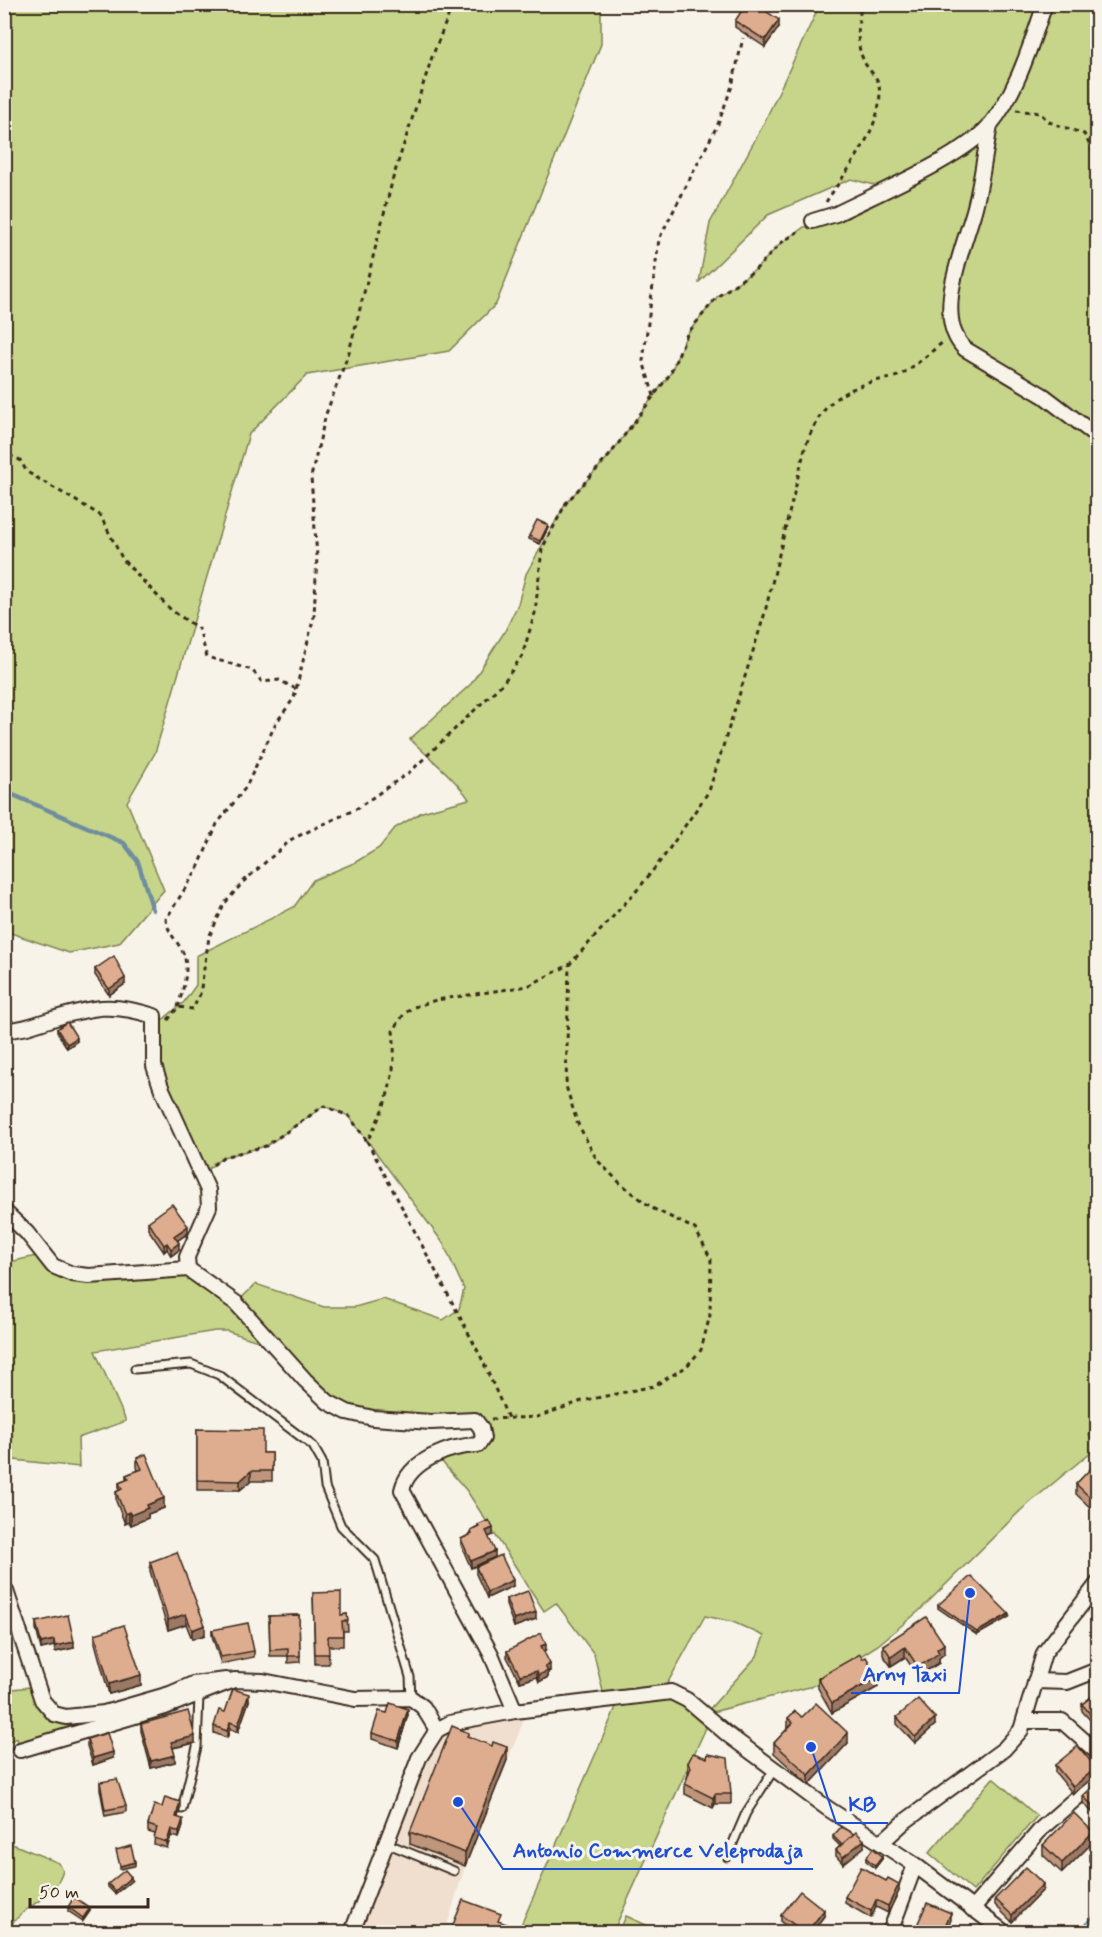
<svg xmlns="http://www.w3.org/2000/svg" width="1102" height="1937" font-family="Mynerve,sans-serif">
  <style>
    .built { fill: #f0dece }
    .green { fill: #c6d589; stroke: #808054; stroke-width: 1.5; fill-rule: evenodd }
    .water { fill: #94cff4; stroke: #708d9e; stroke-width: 1.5 }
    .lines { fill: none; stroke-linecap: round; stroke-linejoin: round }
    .stream { stroke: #708d9e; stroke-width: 4.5 }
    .lane-casing { stroke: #3b2a1e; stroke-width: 11 }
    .street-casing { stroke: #3b2a1e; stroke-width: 18 }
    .path { stroke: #3b2a1e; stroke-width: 3; stroke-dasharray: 4.5 4.5; stroke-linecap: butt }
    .lane { stroke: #f7f3e8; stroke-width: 7 }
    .street { stroke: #f7f3e8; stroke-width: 14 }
    .wall { fill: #bf957c; stroke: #3b2a1e; stroke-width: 1.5 }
    .shaded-wall { fill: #9b7965; stroke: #3b2a1e; stroke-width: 1.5 }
    .building { fill: #dead90; stroke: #3b2a1e; stroke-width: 1.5 }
    .leader { fill: none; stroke: #1d4ed8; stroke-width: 2 }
    .callout-dot { fill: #1d4ed8; stroke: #f7f3e8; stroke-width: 2 }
    .callout-label { font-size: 21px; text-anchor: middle; font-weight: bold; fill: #1d4ed8; stroke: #f7f3e8; stroke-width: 6; stroke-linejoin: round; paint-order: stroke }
  </style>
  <rect width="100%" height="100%" fill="#f7f3e8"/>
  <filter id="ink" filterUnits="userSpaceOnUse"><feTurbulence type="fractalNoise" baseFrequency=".0167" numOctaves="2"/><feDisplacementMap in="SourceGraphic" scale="12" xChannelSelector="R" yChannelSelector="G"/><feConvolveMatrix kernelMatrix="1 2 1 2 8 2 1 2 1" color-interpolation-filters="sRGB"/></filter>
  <g filter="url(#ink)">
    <path class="built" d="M 528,1710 L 465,1866 L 445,1932 L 377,1932 L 355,1925 L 437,1730 Z"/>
    <g class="green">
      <path d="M 4,5 L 601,5 L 601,44 L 496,304 L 449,351 L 307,375 L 249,434 L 155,753 L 127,802 L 164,890 L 119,943 L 69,953 L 5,931 Z"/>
      <path d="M 817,5 L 1097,5 L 1098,1425 L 1089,1435 L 1097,1443 L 1097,1447 L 1021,1510 L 919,1611 L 878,1645 L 813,1686 L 705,1714 L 710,1719 L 613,1932 L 518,1932 L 620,1698 L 605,1700 L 594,1654 L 556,1603 L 544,1611 L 467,1491 L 436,1455 L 478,1445 L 475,1420 L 347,1412 L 273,1346 L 227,1331 L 215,1331 L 95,1351 L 126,1421 L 78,1438 L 79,1467 L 5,1459 L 5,1263 L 36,1256 L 41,1250 L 72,1274 L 188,1269 L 236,1303 L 256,1284 L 324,1307 L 355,1307 L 383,1299 L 443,1320 L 459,1309 L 464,1289 L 443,1243 L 349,1116 L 324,1106 L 266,1146 L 223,1157 L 202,1174 L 161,1087 L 155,1026 L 184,1002 L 196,985 L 196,956 L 294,907 L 313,880 L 354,863 L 379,848 L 395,828 L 422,812 L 469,799 C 453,776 430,759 410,739 L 471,684 L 505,631 L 518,604 L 526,574 L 566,503 L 609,456 L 670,374 L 687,334 L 717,297 L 755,270 L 781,243 L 813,221 L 885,188 L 851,179 L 768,215 L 699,282 L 710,223 L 762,127 L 816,13 ZM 705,1616 L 733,1622 L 764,1636 L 757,1656 L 705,1714 L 663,1691 Z"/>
      <path d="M 37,1686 L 54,1713 L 104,1713 L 104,1725 L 20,1750 L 17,1738 L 5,1743 L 5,1690 Z"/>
      <path d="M 993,1778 L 1037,1816 L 973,1891 L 929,1853 Z"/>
      <path d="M 5,1841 L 59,1863 L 63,1871 C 56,1892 45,1896 29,1908 C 20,1914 12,1923 5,1931 Z"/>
      <path d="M 626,1916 L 655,1929 L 654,1932 L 619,1932 Z"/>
    </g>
    <path class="water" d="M 1095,1915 L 1097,1925 L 1090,1932 L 1085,1932 L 1081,1929 Z"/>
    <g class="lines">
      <path class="stream" d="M 4,791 L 124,843 L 138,862 L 153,910"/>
      <defs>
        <g id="lane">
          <path d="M 135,1369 L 191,1364 L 219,1375 L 313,1446 L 322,1462 L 325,1487 L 341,1526 L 375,1560 L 410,1677 L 411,1698"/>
          <path d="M 182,1809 L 197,1747 L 199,1696"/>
          <path d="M 386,1843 L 454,1871"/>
          <path d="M 727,1857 L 746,1813 L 775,1768"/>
        </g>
        <g id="street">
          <path d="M 990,125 C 985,152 982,180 975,207 C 965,246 931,316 965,349 L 1044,396 L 1098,437"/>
          <path d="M 813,221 L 836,214 C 876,194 963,157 990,125 C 1017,92 1031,44 1045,4"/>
          <path d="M 4,1030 C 22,1030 33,1025 49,1020 C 92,1007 111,1002 154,1016 L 154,1066 L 161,1087 L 208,1190 L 209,1207 L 187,1257 L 188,1269"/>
          <path d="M 4,1211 L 27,1233 L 53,1266 L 72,1274 L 89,1276 L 188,1269 L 236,1303 L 305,1380 L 328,1402 L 347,1412 L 373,1418 L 431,1422 L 475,1420 L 481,1428 L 483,1438 L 478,1445 C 450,1446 409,1460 402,1490 L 491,1654 L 515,1711"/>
          <path d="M 6,1591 L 42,1700 L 54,1714 L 66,1717 L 104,1713 L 170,1694 L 193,1684 L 226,1680"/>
          <path d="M 1035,1681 L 1067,1682 L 1095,1671"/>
          <path d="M 1024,1721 L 1062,1721 L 1098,1753"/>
          <path d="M 20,1750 L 165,1707 L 234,1680 L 263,1681 L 355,1699 L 411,1698 L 423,1707 L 437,1730"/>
          <path d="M 882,1842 L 904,1822 L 1004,1749 L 1021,1730 L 1044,1653 L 1098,1583"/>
          <path d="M 972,1909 L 1042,1828 L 1098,1779"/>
          <path d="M 352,1932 L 419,1758 L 437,1730 L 450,1723 L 515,1711 L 671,1692 L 687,1700 L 727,1734 L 827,1808 L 915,1865 L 1004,1932"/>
          <path d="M 890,1932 L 915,1865"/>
        </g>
      </defs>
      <use href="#lane" class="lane-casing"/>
      <use href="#street" class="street-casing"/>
      <g class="path">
        <path d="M 1016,110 L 1040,113 L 1049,122 L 1084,134 L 1098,161"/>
        <path d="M 826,202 C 846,171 889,120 878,82 C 875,74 866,68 863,59 C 855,42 859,22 861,4"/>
        <path d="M 654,396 L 643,361 L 659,239 L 718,124 L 732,86 L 743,38"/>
        <path d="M 4,449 L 6,454 L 20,460 L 27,472 L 100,515 L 123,560 L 171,610 L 199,629 L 207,657 L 252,670 L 262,682 L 279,680 L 296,689"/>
        <path d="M 178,1007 C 183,988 192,965 180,947 C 173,936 168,932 166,919 L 198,868 L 217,824 L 246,787 L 276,723 L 294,698 L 314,616 L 317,556 L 311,477 L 326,414 L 349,352 L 393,178 L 432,57 L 453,4"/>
        <path d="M 168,1020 L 178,1007 L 193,1009 L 200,994 L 209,937 L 225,903 L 244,881 L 292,839 L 356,809 L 411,771 L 503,683 L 522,656 L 535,613 L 542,549 L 566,503 L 609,456 L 670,374 L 687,334 L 717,297 L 755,270 L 781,243 L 802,229"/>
        <path d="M 367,1141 L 481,1357 L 508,1418"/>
        <path d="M 213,1165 L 223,1157 L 266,1146 L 324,1106 L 349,1116 L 367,1141 C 387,1106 398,1071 393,1031 L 404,1014 L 414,1007 L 436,1000 L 528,986 L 569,965 L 639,888 L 665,855 L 709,791 L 764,616 L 805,448 C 818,411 832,394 871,382 C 880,379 894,379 902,374 C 916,365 930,353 943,342"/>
        <path d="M 491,1419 L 537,1417 L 582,1401 L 654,1386 L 686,1367 L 701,1350 L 710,1315 L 711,1259 L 695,1229 L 652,1208 L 620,1183 L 597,1160 L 577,1122 L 566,1086 L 569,965"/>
      </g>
      <use href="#lane" class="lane"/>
      <use href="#street" class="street"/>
    </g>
    <g class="wall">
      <path d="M 735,21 L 779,27 L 765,47 L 735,27 Z"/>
      <path d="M 548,528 L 540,544 L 529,539 L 529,536 Z"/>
      <path d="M 95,969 L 125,984 L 109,995 L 95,975 Z"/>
      <path d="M 57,1029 L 77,1041 L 67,1048 L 57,1032 Z"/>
      <path d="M 148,1222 L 188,1233 L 177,1241 L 179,1250 L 171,1256 L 167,1249 L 164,1252 L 148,1229 Z"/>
      <path d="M 197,1429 L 263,1453 L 272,1453 L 272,1481 L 251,1481 L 240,1490 L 197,1490 Z"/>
      <path d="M 137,1458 L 164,1508 L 148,1514 L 148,1518 L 131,1525 L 129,1522 L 125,1524 L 116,1501 L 116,1492 L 119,1490 L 119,1483 L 126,1480 L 126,1475 L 138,1470 L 137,1467 Z"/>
      <path d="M 1098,1461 L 1098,1515 L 1076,1494 L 1076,1484 Z"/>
      <path d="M 478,1525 L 493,1535 L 488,1537 L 495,1557 L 471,1568 L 461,1545 L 461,1539 L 471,1534 L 471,1531 L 478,1527 Z"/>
      <path d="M 150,1562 L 205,1635 L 192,1639 L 186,1624 L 168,1630 L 150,1571 Z"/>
      <path d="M 476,1567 L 513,1586 L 487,1598 L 476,1574 Z"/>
      <path d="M 313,1593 L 341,1615 L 347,1614 L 348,1631 L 343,1631 L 343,1646 L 328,1646 L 329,1664 L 315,1664 Z"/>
      <path d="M 506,1599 L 536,1619 L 514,1627 L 506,1605 Z"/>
      <path d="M 938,1605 L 1009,1617 L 977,1635 L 938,1608 Z"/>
      <path d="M 299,1615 L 300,1662 L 288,1663 L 288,1656 L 270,1656 L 269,1616 Z"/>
      <path d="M 36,1622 L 74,1648 L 55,1652 L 54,1646 L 41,1649 L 36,1629 Z"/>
      <path d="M 212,1630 L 254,1651 L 254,1657 L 221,1664 L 212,1636 Z"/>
      <path d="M 95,1634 L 141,1685 L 109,1694 L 95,1643 Z"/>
      <path d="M 883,1645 L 944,1654 L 939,1658 L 939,1663 L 918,1676 L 905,1657 L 891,1666 L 883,1655 Z"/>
      <path d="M 546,1650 L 543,1652 L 550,1671 L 548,1672 L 548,1677 L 539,1682 L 537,1677 L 520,1682 L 507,1657 L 507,1651 Z"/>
      <path d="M 818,1678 L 878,1687 L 832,1713 L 818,1688 Z"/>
      <path d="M 1098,1692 L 1091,1721 L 1082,1711 L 1082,1704 Z"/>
      <path d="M 249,1701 L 238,1732 L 230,1729 L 227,1738 L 214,1733 L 214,1726 L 225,1712 Z"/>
      <path d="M 387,1713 L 408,1715 L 398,1748 L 372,1739 L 372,1733 Z"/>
      <path d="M 802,1717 L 848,1743 L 809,1785 L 774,1753 L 774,1743 L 788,1728 L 788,1718 Z"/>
      <path d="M 897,1717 L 935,1725 L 915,1743 L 897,1724 Z"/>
      <path d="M 141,1724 L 195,1743 L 173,1748 L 175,1762 L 151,1768 L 141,1731 Z"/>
      <path d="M 469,1737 L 507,1760 L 465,1866 L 410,1844 L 410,1832 Z"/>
      <path d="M 87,1739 L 113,1758 L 93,1765 L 87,1746 Z"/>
      <path d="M 688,1763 L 731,1794 L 731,1804 L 715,1804 L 713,1808 L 685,1794 L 685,1784 L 688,1774 Z"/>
      <path d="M 1055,1765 L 1096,1775 L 1073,1794 L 1055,1772 Z"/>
      <path d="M 100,1782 L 126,1806 L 126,1812 L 105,1816 L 100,1789 Z"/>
      <path d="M 1098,1782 L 1098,1806 L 1092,1812 L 1083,1803 L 1083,1796 Z"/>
      <path d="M 162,1807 L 180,1809 L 178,1817 L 183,1826 L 179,1838 L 171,1836 L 167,1848 L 154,1844 L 155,1834 L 148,1832 L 148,1825 Z"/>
      <path d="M 833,1836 L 864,1847 L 843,1864 L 836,1856 L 836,1850 L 840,1846 L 833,1839 Z"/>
      <path d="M 1093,1842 L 1062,1873 L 1043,1855 L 1043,1845 Z"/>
      <path d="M 1098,1846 L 1098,1870 L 1089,1861 L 1089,1855 Z"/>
      <path d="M 866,1858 L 882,1859 L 875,1868 L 866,1861 Z"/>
      <path d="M 131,1881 L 115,1894 L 108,1887 L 108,1884 Z"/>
      <path d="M 1043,1890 L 1012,1922 L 995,1905 L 995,1899 Z"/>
      <path d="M 899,1891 L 888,1913 L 876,1907 L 871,1918 L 845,1903 L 845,1897 Z"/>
      <path d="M 68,1907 L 90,1911 L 83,1921 L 68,1911 Z"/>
      <path d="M 781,1915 L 824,1916 L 812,1932 L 795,1932 L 781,1922 Z"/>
    </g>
    <g class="shaded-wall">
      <path d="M 779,20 L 779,27 L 765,47 L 765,40 Z"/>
      <path d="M 548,525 L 548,528 L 540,544 L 540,541 Z"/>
      <path d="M 125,978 L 125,984 L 109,995 L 109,989 Z"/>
      <path d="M 77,1038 L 77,1041 L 67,1048 L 67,1044 Z"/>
      <path d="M 188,1226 L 188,1233 L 174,1243 L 174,1236 Z"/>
      <path d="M 167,1243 L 167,1249 L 164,1252 L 164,1245 Z"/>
      <path d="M 179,1243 L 179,1250 L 171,1256 L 171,1249 Z"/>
      <path d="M 251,1471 L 251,1481 L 240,1490 L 240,1481 Z"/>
      <path d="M 164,1498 L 164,1508 L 148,1514 L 148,1518 L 131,1525 L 131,1515 L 147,1505 Z"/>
      <path d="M 129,1512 L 129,1522 L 125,1524 L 125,1514 Z"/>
      <path d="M 493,1528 L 493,1535 L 486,1538 L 486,1531 Z"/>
      <path d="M 495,1551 L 495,1557 L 471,1568 L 471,1561 Z"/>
      <path d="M 513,1580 L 513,1586 L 487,1598 L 487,1592 Z"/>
      <path d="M 536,1612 L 536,1619 L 514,1627 L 514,1620 Z"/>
      <path d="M 186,1614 L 186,1624 L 168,1630 L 168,1620 Z"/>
      <path d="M 1009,1614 L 1009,1617 L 977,1635 L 977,1632 Z"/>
      <path d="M 205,1625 L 205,1635 L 192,1639 L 192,1630 Z"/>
      <path d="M 54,1640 L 54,1646 L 41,1649 L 41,1643 Z"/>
      <path d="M 74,1642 L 74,1648 L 55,1652 L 55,1646 Z"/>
      <path d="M 546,1644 L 546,1650 L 541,1653 L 541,1646 Z"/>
      <path d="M 944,1644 L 944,1654 L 939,1658 L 939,1663 L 918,1676 L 918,1667 L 937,1649 Z"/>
      <path d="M 905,1647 L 905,1657 L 891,1666 L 891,1657 Z"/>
      <path d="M 550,1664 L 550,1671 L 548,1672 L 548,1677 L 539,1682 L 539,1675 L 545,1667 Z"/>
      <path d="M 537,1671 L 537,1677 L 520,1682 L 520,1675 Z"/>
      <path d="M 141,1675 L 141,1685 L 109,1694 L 109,1684 Z"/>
      <path d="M 878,1677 L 878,1687 L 832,1713 L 832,1703 Z"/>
      <path d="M 249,1694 L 249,1701 L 238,1732 L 238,1725 Z"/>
      <path d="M 408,1709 L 408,1715 L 398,1748 L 398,1741 Z"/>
      <path d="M 1098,1709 L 1098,1716 L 1091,1721 L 1091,1715 Z"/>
      <path d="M 935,1718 L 935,1725 L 915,1743 L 915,1737 Z"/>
      <path d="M 230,1722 L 230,1729 L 227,1738 L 227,1731 Z"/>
      <path d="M 848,1733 L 848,1743 L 809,1785 L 809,1775 Z"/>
      <path d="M 195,1736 L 195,1743 L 171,1748 L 171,1742 Z"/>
      <path d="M 507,1747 L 507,1760 L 465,1866 L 465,1853 Z"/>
      <path d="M 113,1752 L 113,1758 L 93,1765 L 93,1758 Z"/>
      <path d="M 175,1755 L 175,1762 L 151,1768 L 151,1761 Z"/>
      <path d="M 1096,1768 L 1096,1775 L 1073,1794 L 1073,1787 Z"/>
      <path d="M 715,1794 L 715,1804 L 713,1808 L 713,1798 Z"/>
      <path d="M 1098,1800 L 1098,1806 L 1092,1812 L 1092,1805 Z"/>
      <path d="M 180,1802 L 180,1809 L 176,1824 L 176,1817 Z"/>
      <path d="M 183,1819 L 183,1826 L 179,1838 L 179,1832 Z"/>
      <path d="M 171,1829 L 171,1836 L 167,1848 L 167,1842 Z"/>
      <path d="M 1093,1832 L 1093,1842 L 1062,1873 L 1062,1863 Z"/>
      <path d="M 864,1840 L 864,1847 L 843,1864 L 843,1857 Z"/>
      <path d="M 882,1856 L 882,1859 L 875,1868 L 875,1865 Z"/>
      <path d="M 135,1862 L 135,1866 L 120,1869 L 120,1866 Z"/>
      <path d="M 131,1877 L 131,1881 L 115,1894 L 115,1891 Z"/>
      <path d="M 899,1884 L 899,1891 L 888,1913 L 888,1906 Z"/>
      <path d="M 1043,1884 L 1043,1890 L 1012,1922 L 1012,1915 Z"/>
      <path d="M 876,1900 L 876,1907 L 871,1918 L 871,1911 Z"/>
      <path d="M 90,1908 L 90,1911 L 83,1921 L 83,1918 Z"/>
      <path d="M 824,1910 L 824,1916 L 812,1932 L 807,1932 Z"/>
      <path d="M 951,1913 L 951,1920 L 945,1932 L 942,1932 Z"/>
    </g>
    <g class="building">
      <path d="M 746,4 L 755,4 L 779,20 L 765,40 L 735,21 Z"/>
      <path d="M 537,520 L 548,525 L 540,541 L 529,536 Z"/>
      <path d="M 114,956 L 125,978 L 109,989 L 95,969 Z"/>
      <path d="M 67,1022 L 77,1038 L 67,1044 L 57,1029 Z"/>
      <path d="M 172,1204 L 188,1226 L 174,1236 L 179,1243 L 171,1249 L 167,1243 L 164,1245 L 148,1222 Z"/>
      <path d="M 197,1429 L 263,1430 L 263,1453 L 272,1453 L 272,1471 L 251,1471 L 240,1481 L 197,1480 Z"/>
      <path d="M 146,1454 L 164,1498 L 147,1505 L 148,1508 L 131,1515 L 129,1512 L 125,1514 L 116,1492 L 122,1489 L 119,1483 L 129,1479 L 126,1475 L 142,1469 L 137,1458 Z"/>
      <path d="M 1098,1461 L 1098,1505 L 1076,1484 Z"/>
      <path d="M 489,1520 L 493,1528 L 486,1531 L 495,1551 L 471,1561 L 461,1539 L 472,1534 L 471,1531 L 479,1527 L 478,1525 Z"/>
      <path d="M 177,1552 L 205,1625 L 192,1630 L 186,1614 L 168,1620 L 150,1562 Z"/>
      <path d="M 501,1555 L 513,1580 L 487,1592 L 476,1567 Z"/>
      <path d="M 971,1576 L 1009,1614 L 977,1632 L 938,1605 Z"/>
      <path d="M 528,1591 L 536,1612 L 514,1620 L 506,1599 Z"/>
      <path d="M 341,1592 L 341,1615 L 347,1614 L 348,1621 L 342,1621 L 343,1636 L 328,1636 L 329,1654 L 315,1654 L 313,1593 Z"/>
      <path d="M 68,1615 L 74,1642 L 55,1646 L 54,1640 L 41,1643 L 36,1622 Z"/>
      <path d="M 299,1615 L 300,1656 L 288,1656 L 288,1649 L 270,1650 L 269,1616 Z"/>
      <path d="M 926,1617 L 944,1644 L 937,1649 L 939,1653 L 918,1667 L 905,1647 L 891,1657 L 883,1645 Z"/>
      <path d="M 248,1623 L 254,1651 L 221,1657 L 212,1630 Z"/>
      <path d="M 124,1625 L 141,1675 L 109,1684 L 95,1634 Z"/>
      <path d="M 541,1633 L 546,1644 L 541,1646 L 550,1664 L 545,1667 L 548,1671 L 539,1675 L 537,1671 L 520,1675 L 507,1651 Z"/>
      <path d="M 860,1654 L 862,1659 L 866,1657 L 878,1677 L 832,1703 L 818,1678 Z"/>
      <path d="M 233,1689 L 249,1694 L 238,1725 L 230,1722 L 227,1731 L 214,1726 L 219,1710 L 225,1712 Z"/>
      <path d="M 1098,1692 L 1098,1709 L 1091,1715 L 1082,1704 Z"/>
      <path d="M 918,1699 L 935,1718 L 915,1737 L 897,1717 Z"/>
      <path d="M 390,1703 L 408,1709 L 398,1741 L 372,1733 L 379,1711 L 387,1713 Z"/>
      <path d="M 816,1703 L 848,1733 L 809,1775 L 774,1743 L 793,1723 L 788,1718 L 795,1711 L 802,1717 Z"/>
      <path d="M 188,1711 L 195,1736 L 171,1742 L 175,1755 L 151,1761 L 141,1724 Z"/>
      <path d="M 452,1726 L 469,1733 L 467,1736 L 492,1746 L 493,1742 L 507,1747 L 465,1853 L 410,1832 Z"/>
      <path d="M 107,1733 L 113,1752 L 93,1758 L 87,1739 Z"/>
      <path d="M 1078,1746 L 1096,1768 L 1073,1787 L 1055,1765 Z"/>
      <path d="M 693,1753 L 707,1758 L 708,1754 L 728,1758 L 731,1794 L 715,1794 L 713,1798 L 685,1784 L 691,1767 L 688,1763 Z"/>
      <path d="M 117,1779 L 126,1806 L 105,1810 L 100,1782 Z"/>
      <path d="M 1098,1782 L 1098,1800 L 1092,1805 L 1083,1796 Z"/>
      <path d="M 165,1797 L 180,1802 L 176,1817 L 183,1819 L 179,1832 L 171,1829 L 167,1842 L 154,1838 L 157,1828 L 148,1825 L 154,1805 L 162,1807 Z"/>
      <path d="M 1074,1813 L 1093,1832 L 1062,1863 L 1043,1845 Z"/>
      <path d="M 841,1827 L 854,1834 L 842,1845 L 833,1836 Z"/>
      <path d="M 856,1832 L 864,1840 L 843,1857 L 836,1850 Z"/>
      <path d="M 131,1846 L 135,1862 L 120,1866 L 116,1850 Z"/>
      <path d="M 1098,1846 L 1098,1863 L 1089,1855 Z"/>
      <path d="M 873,1848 L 882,1856 L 875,1865 L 866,1858 Z"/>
      <path d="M 861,1867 L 886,1881 L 888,1878 L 899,1884 L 888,1906 L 876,1900 L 871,1911 L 845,1897 Z"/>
      <path d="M 1026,1867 L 1043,1884 L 1012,1915 L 995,1899 Z"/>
      <path d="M 125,1870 L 131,1877 L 115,1891 L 108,1884 Z"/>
      <path d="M 800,1891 L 824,1910 L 807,1932 L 804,1932 L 781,1915 Z"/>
      <path d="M 74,1897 L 90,1908 L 83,1918 L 68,1907 Z"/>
      <path d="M 463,1900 L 501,1914 L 498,1921 L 509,1925 L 506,1932 L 450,1932 Z"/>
      <path d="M 927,1903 L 951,1913 L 942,1932 L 914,1932 Z"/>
    </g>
  </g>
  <path class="leader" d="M970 1593L959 1693H851M811 1747L836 1823H888M458 1802L503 1869H813"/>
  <g class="callout-dot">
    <circle cx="970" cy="1593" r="6"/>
    <circle cx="811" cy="1747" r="6"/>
    <circle cx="458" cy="1802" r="6"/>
  </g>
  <g class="callout-label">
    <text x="905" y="1681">Arny Taxi</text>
    <text x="862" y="1811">KB</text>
    <text x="658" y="1857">Antonio Commerce Veleprodaja</text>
  </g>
  <rect width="1102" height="1937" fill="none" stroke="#f7f3e8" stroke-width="24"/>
  <rect x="12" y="12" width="1078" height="1913" fill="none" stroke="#3b2a1e" stroke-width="2" filter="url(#ink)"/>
  <path d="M30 1898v9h118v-9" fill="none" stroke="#3b2a1e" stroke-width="3"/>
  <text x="39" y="1898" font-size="18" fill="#3b2a1e" stroke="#f7f3e8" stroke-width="4.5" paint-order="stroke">50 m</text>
</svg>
